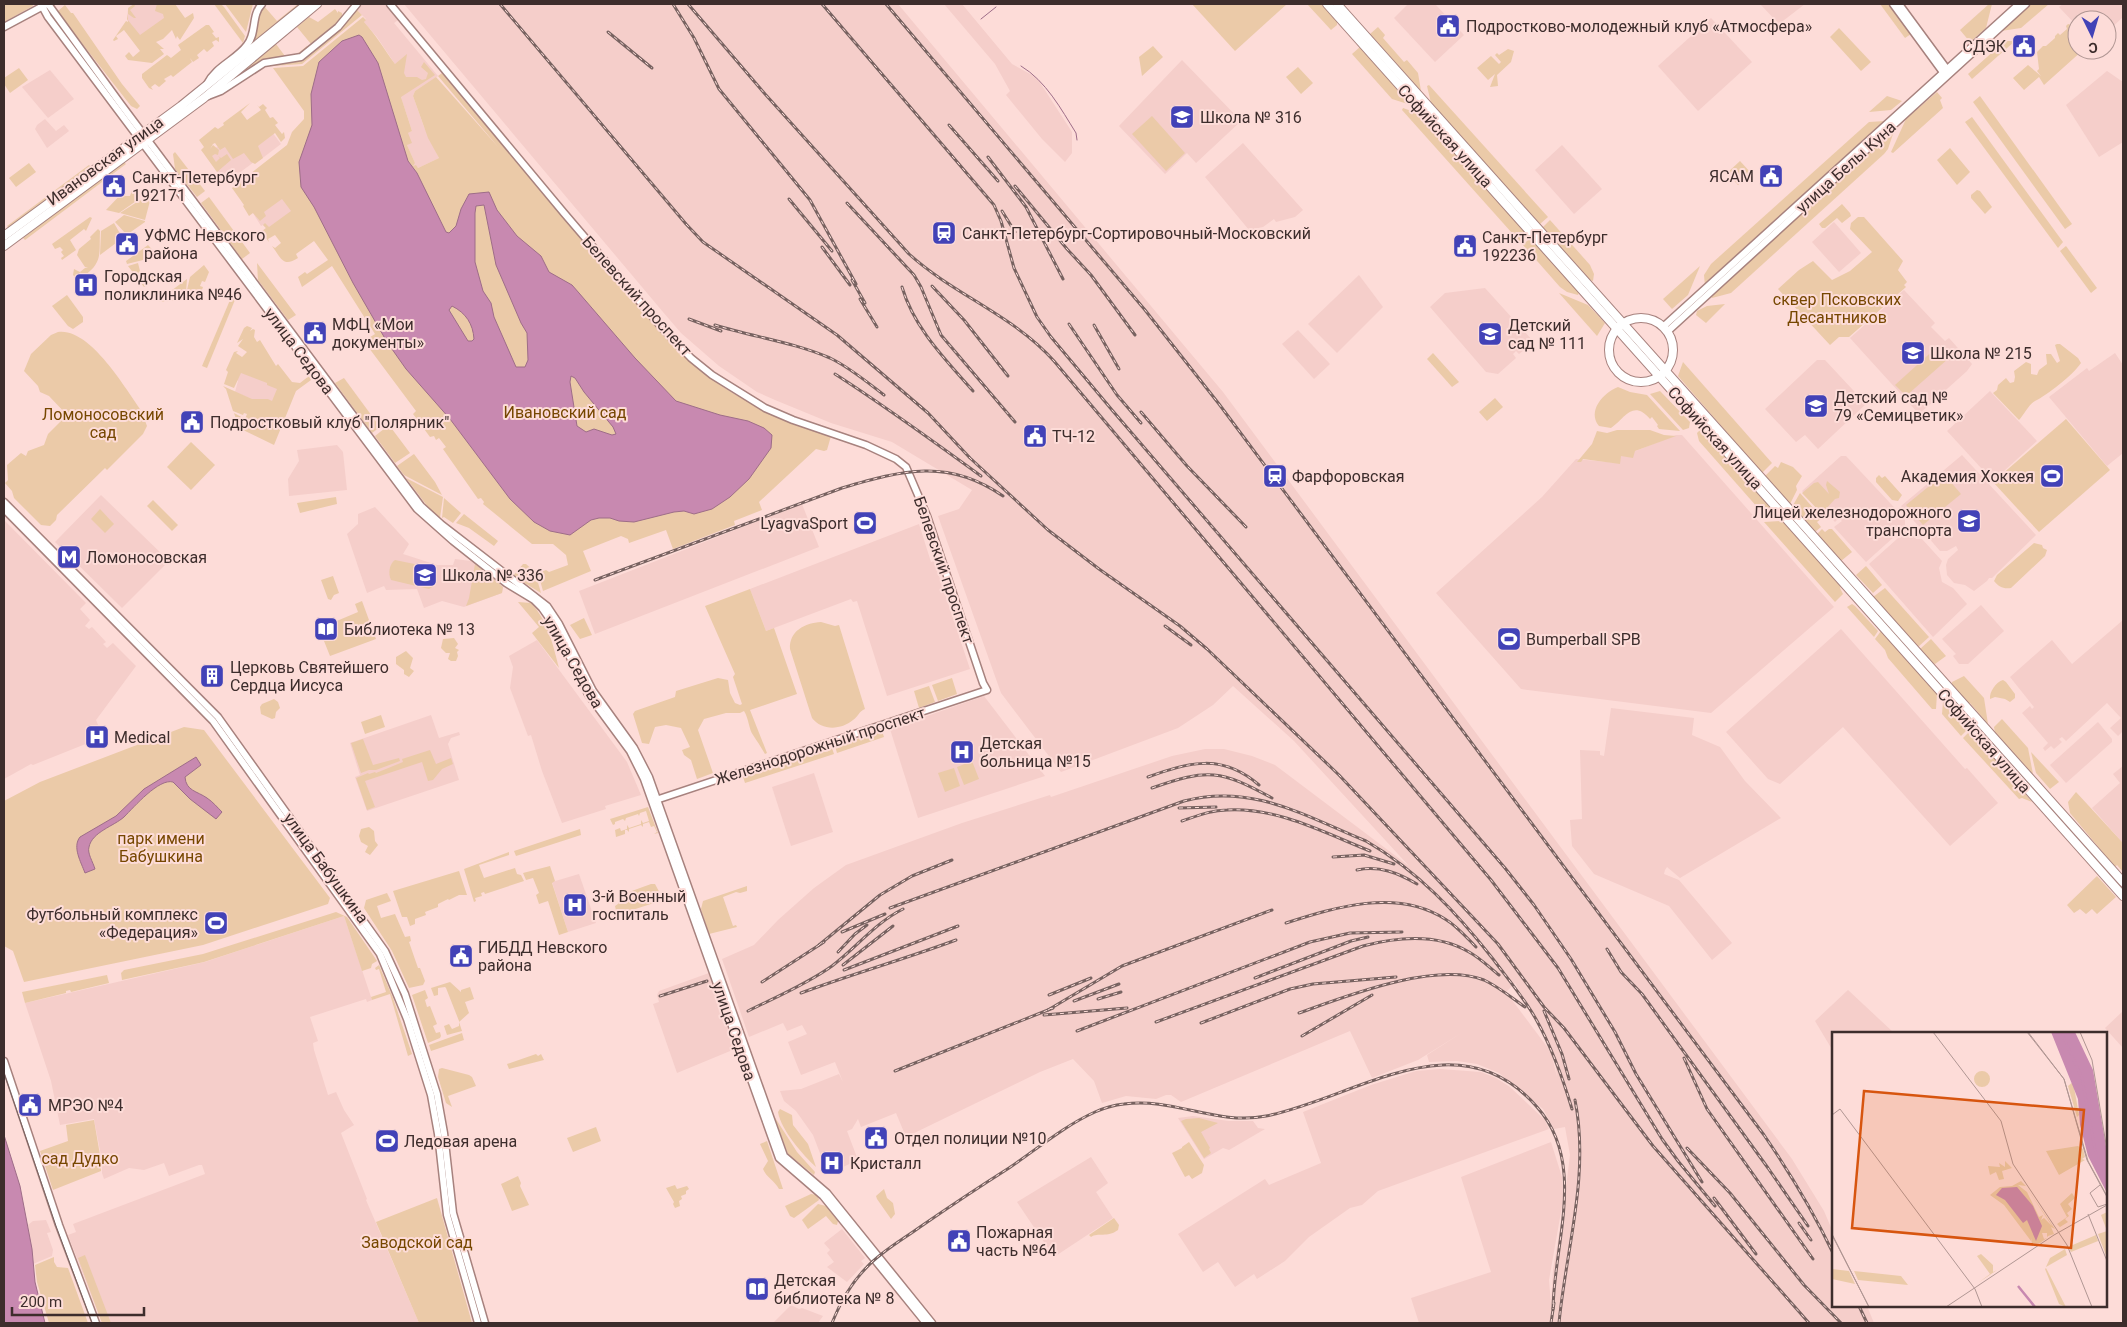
<svg xmlns="http://www.w3.org/2000/svg" width="2127" height="1327" font-family="Roboto,sans-serif">
  <style>
    .built { fill: #f5ceca; fill-rule: evenodd }
    .green { fill: #ebcaa8 }
    .water { fill: #c889b0; stroke: #9e6d88; fill-rule: evenodd }
    .lines { fill: none; stroke-linecap: round; stroke-linejoin: round }
    .stream { stroke: #9e6d88; stroke-width: 1 }
    .secondary-casing { stroke: #a7827e; stroke-width: 9 }
    .primary-casing { stroke: #a7827e; stroke-width: 10 }
    .secondary { stroke: #fff; stroke-width: 6 }
    .primary { stroke: #fff; stroke-width: 8 }
    .tram { stroke: #776260; stroke-width: 1 }
    .rail-casing { stroke: #776260; stroke-width: 3 }
    .rail { stroke: #fddcd8; stroke-width: 1; stroke-dasharray: 4; stroke-linecap: butt }
    .labels { text-anchor: middle; dominant-baseline: central; stroke-width: 4; stroke-linejoin: round; paint-order: stroke }
    .poi-label { font-size: 16px; fill: #3d2d2c; stroke: #fddcd8; text-anchor: start }
    .street-label { font-size: 16px; fill: #3d2d2c; stroke: #fddcd8 }
    .park-label { font-size: 16px; fill: #764700; stroke: #fddcd8 }
    .inset-river { fill: none; stroke: #c889b0; stroke-width: 2.5 }
    .inset-road { fill: none; stroke: #b09693; stroke-width: 1 }
    .view { fill: #d7550f; fill-opacity: 0.15; stroke: #d7550f; stroke-width: 2.5 }
    .inset-edge { fill: none; stroke: #3d2d2c; stroke-width: 2.5 }
  </style>
  <rect width="100%" height="100%" fill="#fddcd8"/>
  <g class="built">
    <path d="M 134,4 L 163,4 L 171,14 L 140,37 L 127,20 L 128,9 Z"/>
    <path d="M 363,4 L 384,4 L 398,20 L 394,23 L 438,76 L 415,91 L 413,96 L 424,127 L 439,158 L 418,168 L 412,165 L 415,163 L 407,145 L 408,133 L 412,131 L 401,97 L 395,64 L 377,37 L 364,22 L 366,19 L 357,10 Z"/>
    <path d="M 404,4 L 898,4 L 1223,392 L 1792,1159 L 1824,1211 L 1833,1232 L 1833,1306 L 1867,1306 L 1874,1323 L 1419,1323 L 1411,1298 L 1491,1272 L 1461,1177 L 1551,1142 L 1562,1177 L 1564,1195 L 1549,1280 L 1551,1304 L 1553,1270 L 1563,1211 L 1570,1155 L 1565,1127 L 1554,1129 L 1543,1109 L 1499,1073 L 1477,1064 L 1457,1061 L 1429,1062 L 1427,1055 L 1463,1032 L 1418,1060 L 1372,1078 L 1350,1031 L 1181,1102 L 1171,1095 L 1166,1095 L 1156,1099 L 1126,1096 L 1102,1103 L 1094,1081 L 1073,1059 L 1040,1072 L 906,1137 L 896,1113 L 861,1127 L 858,1119 L 852,1129 L 847,1131 L 858,1160 L 828,1174 L 813,1135 L 796,1111 L 784,1101 L 780,1091 L 801,1089 L 839,1074 L 843,1082 L 835,1062 L 801,1075 L 788,1042 L 807,1034 L 802,1025 L 787,1031 L 783,1023 L 749,1037 L 722,959 L 754,945 L 778,920 L 814,888 L 846,865 L 962,823 L 1050,795 L 1051,797 L 1172,756 L 1205,749 L 1224,749 L 1252,756 L 1275,765 L 1409,866 L 1294,741 L 1233,686 L 1213,705 L 1178,728 L 1061,772 L 1001,693 L 938,516 L 959,509 L 972,490 L 892,442 L 831,423 L 775,400 L 757,392 L 719,366 L 681,333 L 663,312 ZM 1515,983 L 1554,1053 L 1557,1077 L 1551,1052 L 1506,992 Z"/>
    <path d="M 944,4 L 962,4 L 1012,64 L 1032,75 L 1039,81 L 1072,132 L 1072,153 L 1065,162 L 1042,139 L 1006,95 L 1010,91 L 995,64 Z"/>
    <path d="M 1408,4 L 1435,4 L 1464,35 L 1435,62 L 1394,18 Z"/>
    <path d="M 1760,4 L 1805,4 L 1779,24 Z"/>
    <path d="M 2063,4 L 2123,4 L 2123,17 L 2107,32 L 2107,20 L 2077,20 L 2077,26 L 2059,7 Z"/>
    <path d="M 1711,18 L 1752,62 L 1698,111 L 1658,66 Z"/>
    <path d="M 1182,60 L 1241,121 L 1196,163 L 1187,153 L 1165,174 L 1119,126 Z"/>
    <path d="M 50,70 L 74,99 L 48,118 L 22,87 Z"/>
    <path d="M 2107,71 L 2123,82 L 2123,142 L 2099,157 L 2066,105 Z"/>
    <path d="M 45,119 L 56,131 L 64,125 L 69,131 L 47,148 L 35,129 L 37,125 Z"/>
    <path d="M 263,120 L 281,144 L 260,160 L 241,136 Z"/>
    <path d="M 235,135 L 254,162 L 227,182 L 223,180 L 205,155 Z"/>
    <path d="M 1243,143 L 1303,210 L 1295,217 L 1276,222 L 1274,219 L 1263,227 L 1249,230 L 1205,177 Z"/>
    <path d="M 1562,145 L 1602,189 L 1574,214 L 1535,170 Z"/>
    <path d="M 285,188 L 298,209 L 262,233 L 261,232 L 266,228 L 263,225 L 261,226 L 253,213 Z"/>
    <path d="M 1834,222 L 1861,253 L 1839,272 L 1812,242 Z"/>
    <path d="M 1359,275 L 1383,307 L 1337,353 L 1308,324 Z"/>
    <path d="M 1485,288 L 1534,342 L 1519,354 L 1516,351 L 1513,354 L 1516,358 L 1498,374 L 1486,372 L 1430,307 L 1445,293 Z"/>
    <path d="M 1904,290 L 1935,323 L 1931,327 L 1945,341 L 1949,338 L 1972,364 L 1967,371 L 1919,414 L 1850,338 Z"/>
    <path d="M 1298,330 L 1330,364 L 1314,379 L 1282,344 Z"/>
    <path d="M 2115,353 L 2123,365 L 2123,453 L 2107,466 L 2049,397 L 2087,368 L 2089,371 Z"/>
    <path d="M 247,355 L 285,380 L 271,408 L 235,392 L 238,381 L 237,380 Z"/>
    <path d="M 1817,360 L 1825,360 L 1866,404 L 1818,449 L 1805,435 L 1796,442 L 1765,409 Z"/>
    <path d="M 1990,391 L 2037,441 L 1993,481 L 1947,431 Z"/>
    <path d="M 1676,435 L 1682,435 L 1834,607 L 1711,713 L 1521,689 L 1436,593 L 1542,497 L 1576,459 L 1618,463 L 1619,454 L 1633,452 Z"/>
    <path d="M 337,445 L 343,452 L 347,490 L 289,496 L 288,479 L 299,461 L 297,450 Z"/>
    <path d="M 1962,455 L 2036,535 L 1992,578 L 1989,578 L 1987,581 L 1974,591 L 1965,585 L 1954,583 L 1947,575 L 1946,565 L 1948,559 L 1958,550 L 1956,546 L 1947,551 L 1940,551 L 1901,506 Z"/>
    <path d="M 1841,456 L 1846,456 L 1905,519 L 1905,527 L 1866,562 L 1834,527 L 1842,521 L 1839,518 L 1835,522 L 1827,513 L 1821,512 L 1802,491 Z"/>
    <path d="M 101,495 L 169,561 L 122,608 L 55,542 Z"/>
    <path d="M 802,504 L 819,547 L 595,634 L 579,591 Z"/>
    <path d="M 375,507 L 409,544 L 403,554 L 437,565 L 453,565 L 455,559 L 471,561 L 503,587 L 502,593 L 464,607 L 442,601 L 424,608 L 417,589 L 386,590 L 384,586 L 367,593 L 347,534 L 358,524 L 358,514 Z"/>
    <path d="M 4,520 L 86,603 L 80,609 L 90,620 L 85,626 L 89,629 L 92,627 L 93,628 L 106,642 L 103,644 L 107,648 L 113,643 L 136,666 L 96,720 L 103,737 L 33,765 L 31,764 L 4,779 Z"/>
    <path d="M 919,524 L 931,562 L 934,561 L 970,669 L 887,696 L 857,601 L 853,602 L 851,599 L 766,631 L 750,589 Z"/>
    <path d="M 1906,531 L 1910,532 L 1916,539 L 1922,539 L 1942,561 L 1939,568 L 1942,582 L 1953,588 L 1967,604 L 1933,637 L 1869,564 Z"/>
    <path d="M 1981,605 L 2004,631 L 1968,664 L 1959,664 L 1953,656 L 1956,654 L 1942,639 Z"/>
    <path d="M 2123,620 L 2123,731 L 2118,736 L 2110,728 L 2121,718 L 2107,703 L 2066,741 L 2062,737 L 2059,739 L 2062,742 L 2054,749 L 2051,746 L 2045,751 L 2043,748 L 2048,743 L 2022,713 L 2030,706 L 2032,709 L 2034,707 L 2010,677 L 2052,640 L 2072,664 Z"/>
    <path d="M 1841,629 L 1965,769 L 1967,768 L 1998,803 L 1950,846 L 1843,727 L 1780,784 L 1768,779 L 1726,732 Z"/>
    <path d="M 537,640 L 627,762 L 641,795 L 605,806 L 606,809 L 562,823 L 542,771 L 531,735 L 528,736 L 510,688 L 513,667 L 509,656 Z"/>
    <path d="M 984,696 L 1045,776 L 918,818 L 890,729 Z"/>
    <path d="M 1611,708 L 1694,718 L 1692,735 L 1720,747 L 1745,781 L 1781,818 L 1680,878 L 1667,867 L 1665,870 L 1664,874 L 1679,880 L 1732,943 L 1712,960 L 1669,906 L 1594,874 L 1572,846 L 1570,820 L 1582,819 L 1580,750 L 1600,751 L 1600,755 L 1604,756 Z"/>
    <path d="M 431,715 L 439,738 L 459,732 L 460,735 L 451,738 L 448,744 L 459,780 L 367,811 L 355,777 L 360,775 L 350,743 Z"/>
    <path d="M 2098,722 L 2112,739 L 2112,742 L 2066,783 L 2050,765 Z"/>
    <path d="M 2123,766 L 2123,843 L 2092,808 L 2120,783 L 2113,774 Z"/>
    <path d="M 814,773 L 833,832 L 791,846 L 772,787 Z"/>
    <path d="M 579,874 L 596,923 L 568,932 L 552,882 Z"/>
    <path d="M 344,916 L 372,1000 L 367,1002 L 366,999 L 310,1017 L 318,1041 L 313,1043 L 314,1050 L 328,1095 L 336,1092 L 344,1110 L 354,1125 L 341,1133 L 367,1199 L 366,1200 L 419,1323 L 102,1323 L 68,1235 L 76,1232 L 73,1224 L 205,1174 L 202,1165 L 199,1165 L 169,1176 L 164,1163 L 144,1170 L 129,1168 L 104,1179 L 102,1173 L 102,1161 L 94,1119 L 60,1125 L 51,1081 L 25,1003 L 205,962 Z"/>
    <path d="M 709,973 L 735,1049 L 677,1073 L 653,1004 L 659,1002 L 657,995 L 659,991 Z"/>
    <path d="M 1848,990 L 1894,1033 L 1833,1033 L 1833,1051 L 1815,1021 Z"/>
    <path d="M 2123,1011 L 2123,1048 L 2105,1028 Z"/>
    <path d="M 1440,1069 L 1481,1072 L 1496,1078 L 1510,1087 L 1545,1120 L 1549,1129 L 1378,1191 L 1362,1205 L 1350,1208 L 1309,1237 L 1285,1261 L 1257,1279 L 1254,1274 L 1235,1287 L 1218,1262 L 1203,1272 L 1178,1234 L 1265,1179 L 1269,1185 L 1321,1163 L 1303,1112 L 1371,1085 L 1416,1071 Z"/>
    <path d="M 1193,1116 L 1229,1121 L 1253,1121 L 1258,1128 L 1265,1129 L 1229,1150 L 1223,1148 L 1204,1159 L 1178,1118 Z"/>
    <path d="M 1091,1157 L 1108,1183 L 1096,1192 L 1113,1218 L 1054,1257 L 1017,1202 Z"/>
    <path d="M 46,1220 L 51,1232 L 47,1233 L 53,1250 L 52,1256 L 33,1264 L 28,1225 L 33,1221 Z"/>
    <path d="M 842,1229 L 865,1258 L 861,1261 L 864,1264 L 847,1282 L 827,1267 L 834,1262 L 827,1253 L 830,1250 L 824,1243 Z"/>
    <path d="M 791,1305 L 799,1309 L 802,1308 L 823,1316 L 818,1323 L 773,1323 Z"/>
  </g>
  <g class="green">
    <path d="M 4,4 L 32,4 L 33,6 L 4,22 Z"/>
    <path d="M 134,4 L 135,6 L 130,10 L 136,18 L 134,18 L 128,14 L 127,19 L 140,35 L 164,18 L 163,14 L 155,11 L 157,4 L 175,4 L 185,18 L 193,13 L 194,18 L 180,40 L 177,36 L 176,39 L 172,30 L 163,39 L 156,42 L 164,49 L 160,49 L 164,54 L 152,63 L 128,60 L 125,56 L 129,52 L 133,57 L 140,51 L 124,30 L 116,36 L 118,39 L 114,41 L 113,40 L 126,21 L 128,22 L 128,8 Z"/>
    <path d="M 214,4 L 221,4 L 224,7 L 245,36 L 243,43 Z"/>
    <path d="M 225,4 L 253,4 L 246,32 Z"/>
    <path d="M 265,4 L 264,6 L 277,21 L 298,4 L 300,5 L 249,47 L 259,10 Z"/>
    <path d="M 1192,4 L 1287,4 L 1235,51 Z"/>
    <path d="M 1307,4 L 1321,4 L 1337,22 L 1337,25 L 1331,30 Z"/>
    <path d="M 1880,4 L 1890,4 L 1911,34 L 1905,38 Z"/>
    <path d="M 1989,4 L 1992,4 L 1986,28 L 1970,42 L 1960,30 Z"/>
    <path d="M 2030,4 L 2049,4 L 2021,28 L 2001,31 Z"/>
    <path d="M 65,5 L 71,13 L 73,13 L 122,84 L 140,106 L 137,109 L 131,106 L 59,14 L 58,11 Z"/>
    <path d="M 335,9 L 338,13 L 338,11 L 342,13 L 342,18 L 311,44 L 297,27 L 309,17 L 318,22 Z"/>
    <path d="M 357,10 L 362,15 L 302,64 L 272,66 L 273,64 L 300,61 L 346,22 Z"/>
    <path d="M 363,17 L 366,20 L 364,22 C 376,35 384,49 395,64 L 407,54 L 404,73 L 406,77 L 417,77 L 422,80 L 426,79 L 428,73 L 421,67 L 424,62 L 435,75 L 401,97 L 412,131 L 408,133 L 412,143 L 407,145 L 415,163 L 413,166 L 416,165 L 418,168 L 439,158 L 428,138 L 413,96 L 415,91 L 436,77 L 499,148 L 438,76 L 442,73 C 496,136 549,200 603,264 C 634,300 663,340 700,370 C 739,402 784,420 831,436 L 827,450 L 824,451 L 816,449 L 759,502 L 762,510 L 734,521 L 735,525 L 673,549 L 666,530 L 629,543 L 628,539 L 621,536 L 583,551 L 591,571 L 543,591 L 538,573 L 546,570 L 549,572 L 568,565 L 566,555 L 553,544 L 532,544 L 483,504 L 484,502 L 481,498 L 478,499 L 443,449 L 446,447 L 439,438 L 436,440 L 434,436 L 430,437 L 413,414 L 416,411 L 369,348 L 372,346 L 369,342 L 366,344 L 364,341 L 375,334 L 332,266 L 302,287 L 298,277 L 305,272 L 307,274 L 328,260 L 314,241 L 296,254 L 298,258 C 283,268 281,258 272,246 L 275,248 L 281,243 L 275,235 L 268,239 L 269,242 L 261,232 L 266,228 L 263,225 L 265,223 L 269,227 L 291,211 L 282,199 L 264,212 L 266,216 L 260,221 L 253,213 L 249,216 L 243,206 L 244,205 L 232,188 L 287,145 L 292,132 L 304,119 L 304,111 L 273,68 L 303,66 Z"/>
    <path d="M 2068,24 L 2072,25 L 2077,31 L 2077,50 L 2083,50 L 2044,85 L 2039,77 L 2024,90 L 2013,78 L 2028,65 L 2041,76 L 2037,71 L 2039,69 L 2037,52 L 2043,46 L 2046,46 L 2055,38 L 2055,36 L 2058,33 L 2060,35 L 2067,29 L 2066,26 Z"/>
    <path d="M 206,25 L 209,25 L 214,32 L 212,33 L 216,38 L 219,37 L 219,42 L 216,40 L 212,42 L 214,46 L 207,52 L 204,49 L 197,55 L 199,58 L 193,62 L 190,58 L 192,62 L 173,77 L 171,75 L 164,79 L 166,81 L 159,87 L 155,84 L 151,87 L 153,90 L 149,88 L 142,78 L 142,74 L 167,55 L 171,58 L 181,50 L 178,45 Z"/>
    <path d="M 1378,27 L 1385,35 L 1383,38 L 1404,62 L 1407,60 L 1418,73 L 1421,91 L 1370,34 Z"/>
    <path d="M 1839,28 L 1871,62 L 1861,71 L 1830,37 Z"/>
    <path d="M 2005,41 L 2015,41 L 1972,79 L 1968,74 Z"/>
    <path d="M 276,44 L 285,56 L 296,55 L 307,46 L 308,48 L 297,57 L 274,59 L 243,73 L 243,71 Z"/>
    <path d="M 1153,46 L 1163,57 L 1142,76 L 1139,57 Z"/>
    <path d="M 1360,47 L 1411,104 L 1411,105 L 1392,99 L 1352,54 Z"/>
    <path d="M 1508,49 L 1514,51 L 1511,62 L 1497,75 L 1498,86 L 1490,87 L 1495,74 L 1488,80 L 1477,68 L 1491,56 L 1499,64 L 1501,62 L 1495,55 L 1497,53 L 1499,55 Z"/>
    <path d="M 1298,67 L 1313,83 L 1301,94 L 1286,77 Z"/>
    <path d="M 19,68 L 28,80 L 10,93 L 4,84 L 4,78 Z"/>
    <path d="M 1429,85 L 1548,217 L 1540,224 L 1431,103 L 1427,86 Z"/>
    <path d="M 1937,92 L 1942,98 L 1940,100 L 1943,108 L 1893,153 L 1891,152 L 1906,119 Z"/>
    <path d="M 1887,96 L 1902,101 L 1891,110 L 1869,112 Z"/>
    <path d="M 1980,96 L 2072,224 L 2065,229 L 1973,102 Z"/>
    <path d="M 250,103 L 241,112 L 247,120 L 261,110 L 257,105 L 259,107 L 263,104 L 267,108 L 265,110 L 270,118 L 273,117 L 278,123 L 275,125 L 282,134 L 284,132 L 285,138 L 281,142 L 275,133 L 258,146 L 263,158 L 255,164 L 251,162 L 244,153 L 233,159 L 225,147 L 220,150 L 215,143 L 213,144 L 210,149 L 213,145 L 219,150 L 218,155 L 215,154 L 212,156 L 216,162 L 220,158 L 218,156 L 221,158 L 227,154 L 231,160 L 217,172 L 204,154 L 206,152 L 204,154 L 201,150 L 204,147 L 199,140 L 204,141 L 199,140 L 215,127 L 218,129 L 224,125 L 223,123 Z"/>
    <path d="M 1403,108 L 1420,114 L 1528,235 L 1520,242 L 1402,110 Z"/>
    <path d="M 1152,116 L 1185,153 L 1166,171 L 1132,134 Z"/>
    <path d="M 1972,117 L 2063,242 L 2058,248 L 1965,122 Z"/>
    <path d="M 1885,121 L 1884,122 L 1705,286 L 1704,275 L 1711,264 L 1869,122 Z"/>
    <path d="M 1891,130 L 1894,131 L 1888,149 L 1884,154 L 1731,293 L 1712,298 L 1710,294 Z"/>
    <path d="M 1950,148 L 1970,172 L 1957,185 L 1937,160 Z"/>
    <path d="M 175,152 L 205,191 L 197,197 L 175,169 L 173,154 Z"/>
    <path d="M 1740,161 L 1751,173 L 1738,185 L 1727,173 Z"/>
    <path d="M 124,162 L 126,164 L 25,240 L 23,238 Z"/>
    <path d="M 29,163 L 36,172 L 16,187 L 9,178 Z"/>
    <path d="M 89,165 L 91,167 L 9,228 L 7,226 Z"/>
    <path d="M 125,190 L 124,196 L 130,196 L 132,190 L 139,199 L 119,213 L 106,210 Z"/>
    <path d="M 1977,190 L 1980,191 L 1992,207 L 1985,214 L 1971,198 L 1971,195 Z"/>
    <path d="M 151,197 L 145,220 L 120,213 L 140,200 L 143,203 Z"/>
    <path d="M 209,197 L 250,253 L 242,259 L 201,203 Z"/>
    <path d="M 1842,204 L 1850,213 L 1851,216 L 1842,223 L 1837,218 L 1825,228 L 1822,228 L 1819,224 Z"/>
    <path d="M 124,215 L 145,221 L 145,222 L 125,236 L 126,234 L 115,222 Z"/>
    <path d="M 90,217 L 92,218 L 86,231 L 84,229 L 70,240 L 76,250 L 62,260 L 61,258 L 64,256 L 61,252 L 63,250 L 60,247 L 55,249 L 52,244 Z"/>
    <path d="M 1858,217 L 1864,217 L 1903,261 L 1898,270 L 1907,282 L 1904,285 L 1906,287 L 1849,337 L 1839,337 L 1830,345 L 1778,289 L 1799,270 L 1813,261 L 1832,280 L 1850,271 L 1872,252 L 1850,229 L 1851,223 Z"/>
    <path d="M 1550,220 L 1590,265 L 1594,274 L 1593,281 L 1590,280 L 1543,227 Z"/>
    <path d="M 114,223 L 122,237 L 124,237 L 100,255 L 101,231 Z"/>
    <path d="M 98,229 L 100,231 C 99,254 103,262 84,276 L 80,272 L 83,277 L 78,280 L 73,275 L 74,269 L 80,272 L 85,268 L 88,268 L 85,267 L 77,255 L 79,249 L 91,239 L 90,237 Z"/>
    <path d="M 1530,238 L 1579,292 L 1578,295 L 1567,292 L 1560,287 L 1523,245 Z"/>
    <path d="M 148,245 L 158,256 L 150,260 L 147,259 L 127,264 L 126,261 Z"/>
    <path d="M 2066,246 L 2097,288 L 2091,293 L 2060,251 Z"/>
    <path d="M 138,263 L 140,271 L 145,274 L 150,272 L 156,279 L 144,287 L 128,266 Z"/>
    <path d="M 257,263 L 296,315 L 288,320 L 258,280 Z"/>
    <path d="M 204,265 L 209,272 L 205,282 L 202,281 L 200,286 L 203,287 L 200,295 L 191,297 L 193,293 L 187,290 L 190,277 Z"/>
    <path d="M 1700,266 L 1688,295 L 1672,309 L 1663,299 Z"/>
    <path d="M 187,279 L 186,292 L 182,300 L 159,302 L 160,299 Z"/>
    <path d="M 233,293 L 237,295 L 207,368 L 202,366 Z"/>
    <path d="M 1559,293 L 1588,305 L 1605,323 L 1597,336 Z"/>
    <path d="M 67,295 L 83,317 L 83,322 L 73,329 L 68,326 L 52,306 Z"/>
    <path d="M 1725,304 L 1706,323 L 1696,315 L 1697,311 L 1707,306 Z"/>
    <path d="M 247,326 L 252,328 L 250,331 L 253,329 L 255,330 L 254,337 L 257,342 L 260,340 L 276,366 L 278,364 L 292,382 L 300,383 L 309,376 L 311,380 L 296,391 L 274,445 L 239,428 L 234,413 L 245,419 L 247,414 L 244,413 L 243,415 L 233,411 L 226,389 L 223,386 L 252,399 L 268,399 L 272,401 L 277,389 L 267,385 L 267,383 L 241,373 L 234,388 L 224,384 L 228,372 L 226,370 L 234,352 L 238,351 L 236,353 L 242,357 L 247,352 L 238,346 L 243,339 L 237,343 L 244,328 Z"/>
    <path d="M 58,332 C 91,327 128,393 145,416 L 144,418 L 147,426 L 143,434 L 107,470 L 105,468 L 57,515 L 56,520 L 50,526 L 41,525 L 14,498 L 12,491 L 5,483 L 8,480 L 7,465 L 21,453 L 26,456 L 28,451 L 44,445 L 48,434 L 67,415 L 49,396 L 40,392 L 38,386 L 24,371 L 31,354 L 51,335 Z"/>
    <path d="M 2057,344 L 2060,344 L 2078,358 L 2081,363 C 2073,375 2047,395 2035,401 C 2029,404 2024,415 2019,420 L 1993,393 L 1997,390 L 1998,385 L 2006,378 L 2010,383 L 2014,382 L 2015,377 L 2014,371 L 2026,362 L 2031,364 L 2031,374 L 2037,375 L 2039,370 L 2047,364 L 2046,354 L 2051,354 L 2057,363 L 2060,361 L 2055,345 Z"/>
    <path d="M 1938,346 L 1949,358 L 1906,396 L 1895,385 Z"/>
    <path d="M 1433,353 L 1459,382 L 1452,387 L 1427,359 Z"/>
    <path d="M 1683,362 L 1772,463 L 1762,473 L 1678,376 Z"/>
    <path d="M 344,378 L 380,427 L 372,433 L 335,383 Z"/>
    <path d="M 1618,387 L 1630,392 L 1647,395 L 1680,431 L 1659,429 L 1657,426 L 1658,425 L 1652,417 L 1650,419 C 1633,399 1625,418 1611,428 L 1599,426 C 1587,411 1603,393 1618,387 Z"/>
    <path d="M 1660,391 L 1690,422 L 1689,428 L 1683,430 L 1650,394 Z"/>
    <path d="M 1495,398 L 1503,407 L 1487,421 L 1479,412 Z"/>
    <path d="M 2066,419 L 2110,470 L 2039,532 L 1993,482 Z"/>
    <path d="M 389,425 L 410,453 L 395,463 L 375,436 Z"/>
    <path d="M 1701,429 L 1777,514 L 1777,515 L 1765,516 L 1699,441 L 1697,433 Z"/>
    <path d="M 1617,430 L 1650,430 L 1664,435 L 1676,436 L 1635,451 L 1633,458 L 1621,456 L 1620,464 L 1583,459 L 1581,462 L 1577,462 L 1592,444 L 1597,431 L 1607,433 Z"/>
    <path d="M 191,442 L 215,465 L 191,490 L 167,467 Z"/>
    <path d="M 414,454 L 435,482 L 442,495 L 404,475 L 397,466 Z"/>
    <path d="M 1781,462 L 1793,467 L 1802,476 L 1796,486 L 1797,490 L 1790,504 L 1765,476 L 1775,466 L 1778,468 Z"/>
    <path d="M 1944,474 L 1961,494 L 1923,525 L 1906,505 Z"/>
    <path d="M 1879,475 L 1882,478 L 1885,476 L 1902,495 L 1898,501 L 1892,500 L 1876,482 L 1876,478 Z"/>
    <path d="M 406,478 L 443,497 L 440,518 L 431,511 Z"/>
    <path d="M 1827,481 L 1840,492 L 1839,498 L 1835,499 L 1825,510 L 1819,511 L 1802,493 L 1814,483 L 1818,482 L 1829,494 L 1826,485 Z"/>
    <path d="M 1800,493 L 1822,518 L 1817,522 L 1821,527 L 1815,532 L 1792,507 Z"/>
    <path d="M 336,497 L 337,504 L 300,513 L 297,503 Z"/>
    <path d="M 444,498 L 461,513 L 453,523 L 444,517 L 442,518 Z"/>
    <path d="M 153,500 L 178,525 L 172,531 L 147,506 Z"/>
    <path d="M 100,509 L 114,524 L 105,533 L 91,519 Z"/>
    <path d="M 464,514 L 498,541 L 494,546 L 469,528 L 456,523 Z"/>
    <path d="M 1780,521 L 1784,522 L 1841,586 L 1840,588 L 1843,594 L 1835,602 L 1764,522 Z"/>
    <path d="M 1822,529 L 1825,532 L 1829,529 L 1832,529 L 1852,552 L 1841,561 L 1817,534 Z"/>
    <path d="M 2034,543 L 2042,545 L 2043,548 L 2047,550 L 2045,556 L 2011,588 C 2003,589 1999,587 1994,581 L 1997,575 Z"/>
    <path d="M 395,560 L 434,568 L 437,573 L 434,586 L 429,589 L 391,580 C 388,574 389,564 395,560 Z"/>
    <path d="M 475,564 L 503,587 L 502,593 L 466,606 L 469,598 Z"/>
    <path d="M 523,564 L 526,564 L 535,572 L 541,593 L 513,576 Z"/>
    <path d="M 1866,566 L 1882,585 L 1873,593 L 1856,575 Z"/>
    <path d="M 333,576 L 339,593 L 334,595 L 331,600 L 328,599 L 321,580 Z"/>
    <path d="M 1885,588 L 1929,637 L 1918,647 L 1873,597 Z"/>
    <path d="M 750,589 L 766,631 L 774,628 L 797,694 L 750,710 L 767,753 L 765,754 C 761,747 757,741 753,735 C 749,730 749,719 744,711 L 740,713 L 726,713 L 704,719 L 698,730 L 713,773 L 697,779 L 691,760 L 684,755 L 682,750 L 690,747 L 681,728 L 666,725 L 655,727 L 649,744 L 642,743 L 633,714 L 635,711 L 675,697 L 676,691 L 718,678 L 728,680 L 730,693 L 735,703 L 740,705 L 742,704 L 733,677 L 735,674 L 705,606 Z"/>
    <path d="M 362,601 L 376,639 L 330,656 L 322,636 L 335,631 L 332,623 L 358,612 L 355,604 Z"/>
    <path d="M 518,602 L 531,603 C 548,621 553,645 559,668 L 532,633 L 539,627 Z"/>
    <path d="M 1852,604 L 1855,606 L 1878,631 L 1874,637 L 1847,607 Z"/>
    <path d="M 584,618 L 592,635 L 580,639 L 570,625 Z"/>
    <path d="M 821,622 L 835,626 L 839,625 L 865,709 C 859,711 858,717 853,720 C 841,730 822,731 812,718 L 790,649 C 789,631 805,623 821,622 Z"/>
    <path d="M 1881,631 L 1937,694 L 1936,709 L 1932,709 L 1888,658 L 1885,650 L 1875,639 Z"/>
    <path d="M 454,638 L 458,644 L 455,648 L 459,650 L 457,652 L 458,656 L 456,661 L 451,661 L 448,659 L 450,653 L 446,653 L 441,648 L 443,639 Z"/>
    <path d="M 1931,639 L 1946,656 L 1935,664 L 1932,663 L 1920,649 Z"/>
    <path d="M 406,651 L 413,658 L 410,668 L 414,671 L 409,677 L 404,674 L 404,670 L 396,664 L 396,657 Z"/>
    <path d="M 1964,676 L 1984,698 L 1988,724 L 1970,703 L 1968,704 L 1952,686 L 1952,682 Z"/>
    <path d="M 952,678 L 957,694 L 938,701 L 932,685 Z"/>
    <path d="M 2003,680 L 2006,682 L 2015,694 L 2015,698 L 2010,702 L 2005,699 L 1995,697 L 1990,699 C 1989,692 1996,682 2003,680 Z"/>
    <path d="M 929,686 L 935,702 L 919,708 L 914,691 Z"/>
    <path d="M 274,699 L 278,702 L 280,708 L 276,712 L 275,718 L 272,719 L 261,714 L 260,707 L 262,704 Z"/>
    <path d="M 1943,702 L 1968,729 L 1961,736 L 1942,714 Z"/>
    <path d="M 381,715 L 385,727 L 365,734 L 361,722 Z"/>
    <path d="M 2002,719 L 2028,748 L 2033,774 L 1995,733 L 1994,727 Z"/>
    <path d="M 184,727 L 204,730 L 330,898 L 328,904 L 203,945 L 24,982 L 13,951 L 4,946 L 4,801 L 40,782 Z"/>
    <path d="M 882,731 L 884,737 L 837,753 L 835,746 Z"/>
    <path d="M 1969,732 L 1980,745 L 1982,744 L 2032,802 L 2022,798 L 2019,799 L 1963,738 Z"/>
    <path d="M 363,739 L 373,765 L 399,758 L 400,761 L 376,770 L 369,770 L 361,773 L 351,743 Z"/>
    <path d="M 832,748 L 834,754 L 745,783 L 743,777 Z"/>
    <path d="M 430,750 L 436,764 L 451,758 L 453,764 L 442,769 L 433,780 L 428,781 L 422,762 L 365,781 L 375,807 L 367,810 L 356,778 L 368,773 L 369,774 L 375,772 L 376,773 L 403,762 L 402,759 Z"/>
    <path d="M 2031,752 L 2059,782 L 2050,789 L 2036,773 Z"/>
    <path d="M 972,761 L 979,779 L 964,785 L 957,767 Z"/>
    <path d="M 954,768 L 960,786 L 945,792 L 938,773 Z"/>
    <path d="M 2076,792 L 2123,843 L 2123,872 L 2117,865 L 2115,867 L 2070,813 L 2068,802 Z"/>
    <path d="M 648,807 L 658,833 L 654,834 L 657,832 L 654,826 L 651,827 L 649,822 L 643,824 L 643,827 L 641,825 L 629,829 L 629,832 L 627,830 L 625,830 L 625,834 L 616,837 L 615,830 L 620,828 L 621,831 L 627,829 L 627,825 L 629,828 L 641,824 L 641,820 L 643,823 L 649,821 L 646,811 L 640,813 L 639,816 L 638,814 L 626,818 L 625,821 L 623,819 L 615,822 L 615,824 L 613,825 L 610,819 Z"/>
    <path d="M 369,827 L 374,831 L 375,841 L 378,845 L 370,855 L 365,852 L 368,846 L 361,842 L 359,836 L 361,829 Z"/>
    <path d="M 580,829 L 581,835 L 516,856 L 514,851 Z"/>
    <path d="M 509,852 L 509,855 L 479,865 L 484,878 L 515,868 L 517,874 L 521,875 L 524,881 L 485,894 L 484,892 L 481,893 L 482,896 L 475,898 L 476,901 L 474,902 L 464,869 Z"/>
    <path d="M 550,866 L 555,881 L 552,883 L 568,932 L 559,935 L 548,901 L 539,904 L 536,895 L 539,893 L 533,878 L 526,880 L 523,873 Z"/>
    <path d="M 459,871 L 467,895 L 459,895 L 449,900 L 448,899 L 438,904 L 438,907 L 425,912 L 426,915 L 415,919 L 415,924 L 410,926 L 407,917 L 402,917 L 393,891 Z"/>
    <path d="M 2097,876 L 2116,897 L 2097,914 L 2092,909 L 2086,914 L 2080,909 L 2074,913 L 2067,905 Z"/>
    <path d="M 651,884 L 655,884 L 662,897 L 660,901 L 617,915 L 615,906 L 618,904 L 618,896 Z"/>
    <path d="M 747,886 L 747,891 L 740,893 L 736,892 L 723,897 L 733,926 L 736,925 L 737,927 L 709,934 L 701,909 L 703,901 Z"/>
    <path d="M 387,893 L 391,901 L 377,906 L 381,918 L 395,914 L 405,937 L 410,936 L 411,941 L 409,942 L 418,968 L 420,968 L 425,981 L 423,985 L 409,988 L 392,951 L 364,908 L 366,900 Z"/>
    <path d="M 336,912 L 347,917 L 373,955 L 377,961 L 372,964 L 371,968 L 362,971 L 344,916 L 204,962 L 122,980 L 121,973 L 124,970 L 203,954 Z"/>
    <path d="M 379,965 L 393,998 L 412,1054 L 408,1056 L 390,994 L 372,1000 L 371,997 L 386,992 L 379,969 L 376,970 L 375,968 Z"/>
    <path d="M 107,975 L 109,983 L 71,992 L 70,990 L 66,991 L 66,993 L 25,1003 L 22,992 Z"/>
    <path d="M 450,982 L 461,992 L 461,990 L 470,987 L 474,999 L 465,1002 L 469,1013 L 459,1022 L 462,1031 L 447,1035 L 444,1026 L 449,1024 L 452,1029 L 459,1026 L 459,1021 L 446,988 L 445,987 L 438,988 L 438,995 L 434,996 L 431,988 Z"/>
    <path d="M 425,990 L 428,998 L 425,1000 L 427,1007 L 430,1006 L 437,1024 L 433,1026 L 436,1033 L 440,1032 L 441,1036 L 440,1038 L 428,1043 L 412,995 Z"/>
    <path d="M 462,1033 L 464,1040 L 431,1051 L 429,1045 Z"/>
    <path d="M 536,1054 L 538,1056 L 541,1054 L 544,1060 L 509,1069 L 507,1064 Z"/>
    <path d="M 442,1068 L 469,1075 L 472,1077 L 476,1086 L 448,1096 L 452,1107 L 446,1103 L 438,1077 L 439,1069 Z"/>
    <path d="M 780,1109 L 792,1115 L 793,1125 L 808,1144 L 816,1167 C 803,1155 781,1130 778,1112 Z"/>
    <path d="M 774,1116 L 797,1152 L 815,1172 L 814,1175 L 788,1154 Z"/>
    <path d="M 1199,1118 L 1218,1123 L 1201,1132 L 1210,1148 L 1209,1149 L 1211,1153 L 1204,1158 L 1181,1121 L 1186,1119 Z"/>
    <path d="M 94,1120 L 101,1161 L 101,1171 L 53,1190 L 40,1151 L 68,1141 L 66,1125 Z"/>
    <path d="M 596,1127 L 601,1141 L 573,1152 L 567,1138 Z"/>
    <path d="M 767,1141 L 783,1189 L 779,1189 C 775,1181 766,1177 763,1169 L 768,1161 L 760,1144 Z"/>
    <path d="M 1189,1142 L 1204,1165 L 1202,1173 L 1192,1179 L 1189,1175 L 1185,1177 L 1172,1153 L 1182,1148 L 1182,1147 Z"/>
    <path d="M 518,1176 L 521,1183 L 520,1186 L 529,1205 L 512,1211 L 501,1184 Z"/>
    <path d="M 675,1185 L 677,1189 L 687,1186 L 689,1189 L 686,1191 L 686,1194 L 681,1196 L 682,1199 L 679,1201 L 680,1206 L 675,1208 L 673,1204 L 674,1202 L 666,1188 Z"/>
    <path d="M 884,1189 L 887,1198 L 893,1203 L 895,1214 L 891,1219 L 877,1199 L 876,1196 Z"/>
    <path d="M 811,1194 L 817,1195 L 819,1200 L 794,1218 L 790,1216 L 785,1206 Z"/>
    <path d="M 437,1198 L 472,1323 L 419,1323 L 376,1222 Z"/>
    <path d="M 818,1204 L 826,1206 L 838,1221 L 837,1225 L 833,1224 L 826,1216 L 808,1229 L 802,1220 Z"/>
    <path d="M 1114,1218 L 1119,1225 L 1118,1230 C 1107,1238 1098,1232 1091,1237 L 1089,1235 Z"/>
    <path d="M 85,1255 L 111,1323 L 102,1323 L 78,1258 Z"/>
    <path d="M 54,1257 L 54,1262 L 57,1267 L 68,1268 L 88,1323 L 49,1323 L 37,1282 L 35,1265 Z"/>
  </g>
  <g class="water">
    <path d="M 359,35 L 362,37 L 378,63 L 408,161 L 417,173 L 446,232 L 449,233 L 456,226 L 461,209 L 469,194 L 489,192 L 497,210 L 517,236 L 541,256 L 549,272 L 572,285 L 579,293 L 635,358 L 676,401 L 720,415 L 748,421 L 764,428 L 772,435 L 771,448 L 749,479 L 730,497 L 712,509 L 694,514 L 684,511 L 674,512 L 634,522 L 619,521 L 610,518 L 599,518 L 591,520 L 570,535 L 550,531 L 534,522 L 510,499 L 450,419 L 406,369 L 387,342 L 353,283 L 314,207 L 301,187 L 299,162 L 312,125 L 311,94 L 319,62 L 342,41 ZM 484,205 L 496,265 L 521,323 L 527,333 L 528,360 L 525,367 L 516,367 L 494,317 L 491,303 L 483,291 L 475,262 L 475,213 L 476,206 ZM 452,306 C 466,313 473,324 474,339 L 472,341 L 468,341 L 449,310 ZM 571,376 L 575,378 L 584,392 L 613,427 L 616,434 L 612,435 L 594,429 L 586,432 L 577,426 L 570,382 Z"/>
    <path d="M 196,757 L 201,765 L 185,777 C 186,791 197,791 207,798 C 213,802 217,807 222,812 L 216,819 L 190,799 L 173,782 C 159,778 134,807 124,817 C 114,826 92,832 89,847 C 87,853 93,862 95,869 L 85,873 C 81,862 72,847 80,837 L 116,816 L 144,789 Z"/>
    <path d="M 4,1135 L 20,1186 L 32,1249 L 35,1282 L 45,1323 L 4,1323 Z"/>
  </g>
  <g class="lines">
    <g class="stream">
      <path d="M 981,19 L 996,7"/>
      <path d="M 1021,66 C 1046,81 1061,109 1076,133 L 1077,140"/>
    </g>
    <defs>
      <g id="secondary">
        <path d="M 41,4 L 48,17 L 417,509 L 453,541 L 506,583 L 534,600 L 542,608 L 554,625 L 588,694 L 630,751 L 644,779 L 779,1158 L 823,1196 L 926,1323"/>
        <path d="M 48,4 L 120,103 L 421,506 L 441,524 L 547,606 L 559,624 L 593,691 L 634,748 L 649,777 L 784,1156 L 827,1193 L 932,1323"/>
        <path d="M 390,4 L 564,213 L 664,330 L 691,358 L 712,375 L 765,408 L 793,420 L 866,445 L 896,459 L 906,467 L 927,516 L 983,683 L 987,690 L 653,801"/>
        <path d="M 1893,4 L 1945,75"/>
        <path d="M 1899,4 L 1949,72"/>
        <path d="M 4,27 L 45,5"/>
        <path d="M 207,84 C 216,66 236,60 247,45 C 257,33 251,15 262,4"/>
        <path d="M 208,96 L 221,91 L 264,63 L 301,57 L 338,27 L 357,4"/>
        <path d="M 1664,326 L 2019,4"/>
        <path d="M 1668,331 L 2026,4"/>
        <path d="M 4,502 L 218,717 L 385,951 L 405,994 L 437,1094 L 444,1133 L 453,1213 L 485,1323"/>
        <path d="M 4,509 L 213,721 L 380,954 L 407,1019 L 431,1095 L 438,1134 L 447,1215 L 478,1323"/>
        <path d="M 4,1061 L 59,1225 L 96,1323"/>
      </g>
      <g id="primary">
        <path d="M 1327,4 L 2123,896"/>
        <path d="M 1337,4 L 2123,882"/>
        <path d="M 4,236 L 181,106 L 307,4"/>
        <path d="M 4,246 L 204,98 L 317,4"/>
        <circle cx="1641" cy="350" r="32"/>
      </g>
    </defs>
    <use href="#secondary" class="secondary-casing"/>
    <use href="#primary" class="primary-casing"/>
    <use href="#secondary" class="secondary"/>
    <use href="#primary" class="primary"/>
    <path class="tram" d="M 4,1073 L 56,1226 L 92,1323"/>
    <defs>
      <g id="rail">
        <path d="M 500,4 L 686,224 L 703,242 L 837,335 L 928,413 L 970,458 L 1048,530 L 1099,569 L 1180,626 L 1207,649 L 1339,775 L 1498,944 L 1544,1007 L 1564,1028 L 1653,1146 L 1809,1323"/>
        <path d="M 673,4 L 694,38 L 719,89 L 810,200 L 856,284"/>
        <path d="M 688,4 L 765,94 L 909,254 C 954,295 1013,315 1054,361 L 1491,880 L 1558,968 L 1662,1139 L 1678,1161 L 1715,1206"/>
        <path d="M 822,4 L 994,205 L 1001,221 L 1014,268 L 1037,317 L 1051,337 L 1112,410 L 1505,868 L 1534,905 L 1571,959 L 1615,1032 L 1636,1074 L 1702,1182"/>
        <path d="M 886,4 L 1145,310 L 1219,404 L 1764,1135 C 1790,1173 1813,1211 1833,1253"/>
        <path d="M 608,32 L 652,68"/>
        <path d="M 949,125 L 998,181"/>
        <path d="M 988,157 L 1026,207 L 1063,279"/>
        <path d="M 1015,186 L 1067,249 L 1091,275 L 1135,335"/>
        <path d="M 789,199 L 832,251"/>
        <path d="M 847,203 L 914,275 L 921,287 L 941,335 L 1015,422"/>
        <path d="M 1002,211 L 1015,232"/>
        <path d="M 822,247 L 850,285"/>
        <path d="M 852,280 L 865,303"/>
        <path d="M 932,286 L 964,320 L 1008,376"/>
        <path d="M 902,287 C 914,328 945,359 973,391"/>
        <path d="M 860,299 L 877,327"/>
        <path d="M 689,319 L 721,331"/>
        <path d="M 1069,324 L 1117,395 L 1141,423"/>
        <path d="M 715,325 C 753,337 793,342 830,358 C 849,367 867,382 884,395"/>
        <path d="M 1094,325 L 1119,369"/>
        <path d="M 835,374 C 885,406 933,441 981,476"/>
        <path d="M 1141,412 L 1187,466 L 1246,527"/>
        <path d="M 595,580 L 842,488 C 903,470 948,458 1003,496"/>
        <path d="M 1165,626 L 1191,645"/>
        <path d="M 1148,777 C 1190,762 1222,753 1259,785"/>
        <path d="M 1152,788 C 1208,768 1221,770 1272,798"/>
        <path d="M 1179,808 L 1216,807"/>
        <path d="M 1182,821 C 1197,816 1211,810 1227,810 C 1277,807 1325,833 1370,851"/>
        <path d="M 1333,857 L 1364,855 L 1394,864"/>
        <path d="M 1357,870 C 1379,865 1398,873 1417,884"/>
        <path d="M 890,908 L 1184,801 C 1252,783 1305,816 1366,841 C 1418,871 1457,913 1493,959 C 1508,979 1525,999 1537,1021 C 1552,1048 1563,1079 1572,1109"/>
        <path d="M 1286,923 C 1336,907 1397,888 1445,919 C 1457,926 1467,938 1476,947"/>
        <path d="M 842,932 L 885,914"/>
        <path d="M 819,945 L 880,895 L 912,876 L 952,860"/>
        <path d="M 1607,949 L 1621,972 L 1642,994 L 1768,1168 L 1808,1226"/>
        <path d="M 838,952 L 855,934 L 867,925"/>
        <path d="M 843,965 L 893,926"/>
        <path d="M 844,970 L 958,926"/>
        <path d="M 1255,978 L 1351,941 L 1368,937"/>
        <path d="M 762,982 L 824,942"/>
        <path d="M 801,993 C 852,974 905,959 956,940"/>
        <path d="M 1049,995 L 1091,978"/>
        <path d="M 660,996 L 707,981"/>
        <path d="M 1098,999 L 1121,992"/>
        <path d="M 1074,1001 L 1119,984"/>
        <path d="M 1048,1010 L 1122,966 L 1272,910"/>
        <path d="M 748,1011 C 776,997 807,984 832,966 C 857,947 875,923 903,909"/>
        <path d="M 1544,1011 L 1562,1054 L 1569,1079"/>
        <path d="M 1299,1013 C 1347,996 1435,961 1484,980 C 1499,987 1512,998 1525,1007"/>
        <path d="M 1044,1015 L 1127,1008"/>
        <path d="M 1156,1022 L 1363,946 C 1397,937 1437,933 1469,952 C 1480,958 1489,967 1499,975"/>
        <path d="M 1201,1023 L 1290,989 L 1313,984 L 1396,977"/>
        <path d="M 1077,1031 L 1310,942 L 1350,933 L 1402,932"/>
        <path d="M 1302,1036 L 1372,995"/>
        <path d="M 1684,1058 L 1707,1109 L 1813,1259"/>
        <path d="M 895,1071 L 1053,1008"/>
        <path d="M 1687,1148 L 1730,1193 L 1804,1285 L 1841,1323"/>
        <path d="M 1714,1198 L 1756,1254"/>
        <path d="M 1799,1223 L 1811,1240"/>
        <path d="M 1859,1306 L 1867,1323"/>
        <path d="M 832,1323 C 840,1303 851,1283 867,1267 C 882,1251 902,1240 920,1227 C 949,1207 979,1187 1009,1168 C 1037,1149 1064,1126 1095,1112 C 1104,1108 1114,1105 1124,1104 C 1173,1097 1217,1126 1266,1116 C 1356,1098 1458,1016 1537,1107 C 1587,1163 1554,1242 1553,1309"/>
        <path d="M 1551,1323 L 1554,1303"/>
        <path d="M 1559,1323 C 1566,1249 1590,1175 1575,1100"/>
      </g>
    </defs>
    <use href="#rail" class="rail-casing"/>
    <use href="#rail" class="rail"/>
  </g>
  <defs>
    <symbol id="civic-square" viewBox="-11 -11 22 22"><rect x="-9" y="-9" width="18" height="18" rx="4" fill="#4242b7" stroke="#fddcd8"/><path d="M-.6-6.5H3V-4.5H.6V-3L4-1V1h2V6H-6V1h2V-1L-.6-3ZM-1.2 2.5V6h2.4V2.5Z" fill="#fff"/></symbol>
    <symbol id="school-square" viewBox="-11 -11 22 22"><rect x="-9" y="-9" width="18" height="18" rx="4" fill="#4242b7" stroke="#fddcd8"/><path d="M0-5L7-2L0 1L-7-2ZM-4 1L0 2.5L4 1V4Q0 6-4 4Z" fill="#fff"/></symbol>
    <symbol id="station-square" viewBox="-11 -11 22 22"><rect x="-9" y="-9" width="18" height="18" rx="4" fill="#4242b7" stroke="#fddcd8"/><path d="M-3-6H3Q5-6 5-4V2Q5 4 3 4L4.5 6H3L1.5 4h-3L-3 6H-4.5L-3 4Q-5 4-5 2V-4Q-5-6-3-6ZM-3.5-4v3h7v-3ZM-3.5 1v1.5H-2V1ZM2 1v1.5H3.5V1Z" fill="#fff"/></symbol>
    <symbol id="hospital-square" viewBox="-11 -11 22 22"><rect x="-9" y="-9" width="18" height="18" rx="4" fill="#4242b7" stroke="#fddcd8"/><path d="M-5-5h3v3.5h4V-5h3V5h-3V1.5h-4V5h-3Z" fill="#fff"/></symbol>
    <symbol id="stadium-square" viewBox="-11 -11 22 22"><rect x="-9" y="-9" width="18" height="18" rx="4" fill="#4242b7" stroke="#fddcd8"/><path d="M0-5a6.5 5 0 1 0 0 10a6.5 5 0 1 0 0-10ZM-3.5-1.8h7v3.6h-7Z" fill="#fff"/></symbol>
    <symbol id="university-square" viewBox="-11 -11 22 22"><rect x="-9" y="-9" width="18" height="18" rx="4" fill="#4242b7" stroke="#fddcd8"/><path d="M0-5L7-2L0 1L-7-2ZM-4 1L0 2.5L4 1V4Q0 6-4 4Z" fill="#fff"/></symbol>
    <symbol id="metro-square" viewBox="-11 -11 22 22"><rect x="-9" y="-9" width="18" height="18" rx="4" fill="#4242b7" stroke="#fddcd8"/><path d="M-5.5 5V-5H-3L0 0L3-5H5.5V5H3V-.5L0 4L-3-.5V5Z" fill="#fff"/></symbol>
    <symbol id="library-square" viewBox="-11 -11 22 22"><rect x="-9" y="-9" width="18" height="18" rx="4" fill="#4242b7" stroke="#fddcd8"/><path d="M-6-4Q-3-5.5-.7-3.5V5Q-3 3-6 4ZM6-4Q3-5.5 .7-3.5V5Q3 3 6 4Z" fill="#fff"/></symbol>
    <symbol id="building-square" viewBox="-11 -11 22 22"><rect x="-9" y="-9" width="18" height="18" rx="4" fill="#4242b7" stroke="#fddcd8"/><path d="M-4-6H4V6H1V3H-1V6H-4ZM-2.5-4.3h1.7v1.8h-1.7ZM.8-4.3h1.7v1.8H.8ZM-2.5-1h1.7V.8h-1.7ZM.8-1h1.7V.8H.8Z" fill="#fff"/></symbol>
  </defs>
  <g fill-rule="evenodd">
    <use href="#civic-square" x="1434" y="12" width="28" height="28"/>
    <use href="#civic-square" x="2010" y="32" width="28" height="28"/>
    <use href="#school-square" x="1168" y="103" width="28" height="28"/>
    <use href="#civic-square" x="1757" y="162" width="28" height="28"/>
    <use href="#civic-square" x="100" y="172" width="28" height="28"/>
    <use href="#station-square" x="930" y="219" width="28" height="28"/>
    <use href="#civic-square" x="113" y="230" width="28" height="28"/>
    <use href="#civic-square" x="1451" y="232" width="28" height="28"/>
    <use href="#hospital-square" x="72" y="271" width="28" height="28"/>
    <use href="#civic-square" x="301" y="319" width="28" height="28"/>
    <use href="#school-square" x="1476" y="320" width="28" height="28"/>
    <use href="#school-square" x="1899" y="339" width="28" height="28"/>
    <use href="#school-square" x="1802" y="392" width="28" height="28"/>
    <use href="#civic-square" x="178" y="408" width="28" height="28"/>
    <use href="#civic-square" x="1021" y="422" width="28" height="28"/>
    <use href="#station-square" x="1261" y="462" width="28" height="28"/>
    <use href="#stadium-square" x="2038" y="462" width="28" height="28"/>
    <use href="#university-square" x="1955" y="507" width="28" height="28"/>
    <use href="#stadium-square" x="851" y="509" width="28" height="28"/>
    <use href="#metro-square" x="55" y="543" width="28" height="28"/>
    <use href="#school-square" x="411" y="561" width="28" height="28"/>
    <use href="#library-square" x="312" y="615" width="28" height="28"/>
    <use href="#stadium-square" x="1495" y="625" width="28" height="28"/>
    <use href="#building-square" x="198" y="662" width="28" height="28"/>
    <use href="#hospital-square" x="83" y="723" width="28" height="28"/>
    <use href="#hospital-square" x="948" y="738" width="28" height="28"/>
    <use href="#hospital-square" x="561" y="891" width="28" height="28"/>
    <use href="#stadium-square" x="202" y="909" width="28" height="28"/>
    <use href="#civic-square" x="447" y="942" width="28" height="28"/>
    <use href="#civic-square" x="16" y="1091" width="28" height="28"/>
    <use href="#civic-square" x="862" y="1124" width="28" height="28"/>
    <use href="#stadium-square" x="373" y="1127" width="28" height="28"/>
    <use href="#hospital-square" x="818" y="1149" width="28" height="28"/>
    <use href="#civic-square" x="945" y="1227" width="28" height="28"/>
    <use href="#library-square" x="743" y="1275" width="28" height="28"/>
  </g>
  <g class="labels">
    <g class="poi-label">
      <text x="1466" y="26">Подростково-молодежный клуб «Атмосфера»</text>
      <text x="2006" y="46" text-anchor="end">СДЭК</text>
      <text x="1200" y="117">Школа № 316</text>
      <text x="1754" y="176" text-anchor="end">ЯСАМ</text>
      <text x="132" y="177">Санкт-Петербург<tspan x="132" dy="18">192171</tspan></text>
      <text x="962" y="233">Санкт-Петербург-Сортировочный-Московский</text>
      <text x="144" y="235">УФМС Невского<tspan x="144" dy="18">района</tspan></text>
      <text x="1482" y="237">Санкт-Петербург<tspan x="1482" dy="18">192236</tspan></text>
      <text x="104" y="276">Городская<tspan x="104" dy="18">поликлиника №46</tspan></text>
      <text x="332" y="324">МФЦ «Мои<tspan x="332" dy="18">документы»</tspan></text>
      <text x="1508" y="325">Детский<tspan x="1508" dy="18">сад № 111</tspan></text>
      <text x="1930" y="353">Школа № 215</text>
      <text x="1834" y="397">Детский сад №<tspan x="1834" dy="18">79 «Семицветик»</tspan></text>
      <text x="210" y="422">Подростковый клуб "Полярник"</text>
      <text x="1052" y="436">ТЧ-12</text>
      <text x="1292" y="476">Фарфоровская</text>
      <text x="2034" y="476" text-anchor="end">Академия Хоккея</text>
      <text x="1952" y="512" text-anchor="end">Лицей железнодорожного<tspan x="1952" dy="18">транспорта</tspan></text>
      <text x="848" y="523" text-anchor="end">LyagvaSport</text>
      <text x="86" y="557">Ломоносовская</text>
      <text x="442" y="575">Школа № 336</text>
      <text x="344" y="629">Библиотека № 13</text>
      <text x="1526" y="639">Bumperball SPB</text>
      <text x="230" y="667">Церковь Святейшего<tspan x="230" dy="18">Сердца Иисуса</tspan></text>
      <text x="114" y="737">Medical</text>
      <text x="980" y="743">Детская<tspan x="980" dy="18">больница №15</tspan></text>
      <text x="592" y="896">3-й Военный<tspan x="592" dy="18">госпиталь</tspan></text>
      <text x="198" y="914" text-anchor="end">Футбольный комплекс<tspan x="198" dy="18">«Федерация»</tspan></text>
      <text x="478" y="947">ГИБДД Невского<tspan x="478" dy="18">района</tspan></text>
      <text x="48" y="1105">МРЭО №4</text>
      <text x="894" y="1138">Отдел полиции №10</text>
      <text x="404" y="1141">Ледовая арена</text>
      <text x="850" y="1163">Кристалл</text>
      <text x="976" y="1232">Пожарная<tspan x="976" dy="18">часть №64</tspan></text>
      <text x="774" y="1280">Детская<tspan x="774" dy="18">библиотека № 8</tspan></text>
    </g>
    <g class="street-label">
      <text transform="translate(1445 136) rotate(48)">Софийская улица</text>
      <text transform="translate(105 161) rotate(-36)">Ивановская улица</text>
      <text transform="translate(1846 167) rotate(-42)">улица Белы Куна</text>
      <text transform="translate(637 296) rotate(48)">Белевский проспект</text>
      <text transform="translate(299 351) rotate(53)">улица Седова</text>
      <text transform="translate(1715 438) rotate(48)">Софийская улица</text>
      <text transform="translate(944 570) rotate(71)">Белевский проспект</text>
      <text transform="translate(573 662) rotate(60)">улица Седова</text>
      <text transform="translate(1984 741) rotate(49)">Софийская улица</text>
      <text transform="translate(820 746) rotate(-18)">Железнодорожный проспект</text>
      <text transform="translate(326 868) rotate(54)">улица Бабушкина</text>
      <text transform="translate(734 1031) rotate(71)">улица Седова</text>
    </g>
    <g class="park-label">
      <text x="1837" y="299">сквер Псковских<tspan x="1837" dy="18">Десантников</tspan></text>
      <text x="565" y="412">Ивановский сад</text>
      <text x="103" y="414">Ломоносовский<tspan x="103" dy="18">сад</tspan></text>
      <text x="161" y="838">парк имени<tspan x="161" dy="18">Бабушкина</tspan></text>
      <text x="80" y="1158">сад Дудко</text>
      <text x="417" y="1242">Заводской сад</text>
    </g>
  </g>
  <g transform="translate(1832 1032)">
    <rect width="275" height="275" fill="#fddcd8"/>
    <path d="M142 47a8 8 0 1 1 16 0a8 8 0 1 1-16 0ZM 241,50 L 247,83 L 245,85 L 236,54 ZM 246,114 L 251,117 L 253,125 L 250,127 L 253,128 L 227,143 L 214,119 ZM 173,129 L 180,136 L 170,139 L 172,147 L 167,148 L 164,140 L 158,143 L 156,134 L 168,135 L 167,131 L 173,135 ZM 189,149 L 194,154 L 186,153 L 195,160 L 207,185 L 211,183 L 209,188 L 212,186 L 220,194 L 194,155 L 223,197 L 219,195 L 222,202 L 216,204 L 221,200 L 215,205 L 215,201 L 210,201 L 212,207 L 215,206 L 208,211 L 200,212 L 199,206 L 199,209 L 172,173 L 158,163 L 168,155 L 180,154 ZM 240,161 L 243,166 L 236,172 L 240,177 L 235,181 L 237,184 L 233,187 L 236,190 L 228,195 L 225,192 L 235,185 L 228,172 ZM 275,180 L 275,226 L 266,202 L 275,199 L 269,183 ZM 264,203 L 266,209 L 239,220 L 236,215 ZM 233,217 L 235,223 L 214,235 L 218,226 ZM 149,222 L 161,233 L 161,240 L 165,238 L 146,251 L 158,242 L 145,224 ZM 0,237 L 17,239 L 23,252 L 0,247 ZM 213,237 L 214,236 L 234,275 L 227,272 ZM 22,239 L 69,244 L 76,253 L 26,248 Z" fill="#ebcaa8"/>
    <path d="M 219,0 L 243,0 L 261,38 L 275,120 L 275,161 L 256,124 L 248,93 L 246,67 ZM 185,155 L 201,174 L 210,194 L 204,209 L 195,188 L 191,191 L 173,168 L 164,163 L 170,156 Z" fill="#c889b0"/>
    <path class="inset-river" d="M 229,0 L 250,46 L 263,118 L 275,146M 186,254 L 203,275"/>
    <path class="inset-road" d="M 101,0 L 169,89 L 181,132 L 235,213 L 260,275M 195,0 L 232,47 L 255,128 L 275,165M 196,0 L 232,47 L 256,129 L 275,164M 248,0 L 260,28 L 275,118M 0,83 L 8,77 L 143,257 L 150,275M 268,153 L 258,161 L 266,175 L 275,172M 256,182 L 275,229M 0,202 L 37,275M 0,203 L 37,275M 114,275 L 222,203 L 275,173"/>
    <path class="view" d="M 32,59 L 252,78 L 239,216 L 20,196 Z"/>
    <rect width="275" height="275" class="inset-edge"/>
  </g>
  <rect width="2127" height="1327" fill="none" stroke="#3d2d2c" stroke-width="10"/>
  <g transform="translate(2092 35) rotate(175)"><circle r="24" fill="#fddcd8" stroke="#b09693"/>
  <path d="M0-4L9 19L0 12L-9 19Z" fill="#4242b7"/>
  <text y="-8" font-size="14" font-weight="bold" text-anchor="middle" fill="#3d2d2c">С</text>
  </g>
  <path d="M12 1307v8h132v-8" fill="none" stroke="#3d2d2c" stroke-width="2.5"/>
  <text x="20" y="1307" font-size="15" fill="#3d2d2c" stroke="#fddcd8" stroke-width="4" paint-order="stroke">200 m</text>
</svg>
